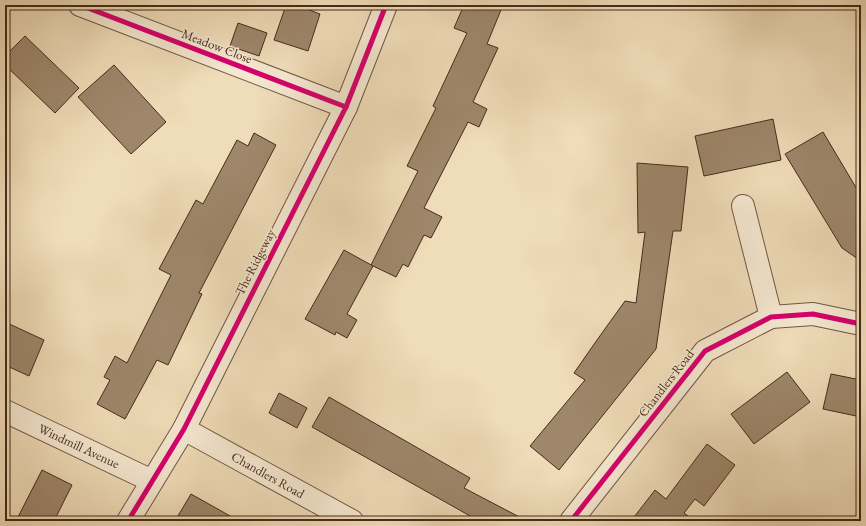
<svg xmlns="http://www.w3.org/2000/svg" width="866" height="526" font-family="'EB Garamond',serif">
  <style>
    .building { fill: #9e876b; stroke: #472b18 }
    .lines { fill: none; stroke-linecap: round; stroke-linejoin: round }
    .minor-casing { stroke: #715740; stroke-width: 24 }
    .minor { stroke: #f5e8d1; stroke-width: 22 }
    .cycleway-casing { stroke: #f5e8d1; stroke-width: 8 }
    .cycleway { stroke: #d6006c; stroke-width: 5 }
    .labels { text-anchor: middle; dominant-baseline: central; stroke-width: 3; stroke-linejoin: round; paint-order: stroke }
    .street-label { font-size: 13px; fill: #472b18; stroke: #f5e8d1 }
  </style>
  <rect width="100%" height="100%" fill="#efdcb8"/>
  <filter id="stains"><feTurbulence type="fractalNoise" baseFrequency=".005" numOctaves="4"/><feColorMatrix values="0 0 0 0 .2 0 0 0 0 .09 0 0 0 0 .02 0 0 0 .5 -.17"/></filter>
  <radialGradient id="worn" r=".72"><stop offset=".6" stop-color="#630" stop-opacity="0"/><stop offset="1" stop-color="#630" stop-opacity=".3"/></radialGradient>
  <g class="building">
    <path d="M 286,5 L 309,5 L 307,9 L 320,14 L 308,51 L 274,40 Z"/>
    <path d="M 464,5 L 503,5 L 487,44 L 498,48 L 473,102 L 487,109 L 479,127 L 468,122 L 424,208 L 442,217 L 431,238 L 424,235 L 408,267 L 403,264 L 396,277 L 371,265 L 418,171 L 407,166 L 436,108 L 433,106 L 467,33 L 454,28 Z"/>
    <path d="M 238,23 L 267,33 L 259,56 L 230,46 Z"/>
    <path d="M 25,36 L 79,88 L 55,113 L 5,65 L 5,56 Z"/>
    <path d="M 114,65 L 166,122 L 131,154 L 78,97 Z"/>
    <path d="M 773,119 L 781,160 L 704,176 L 695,136 Z"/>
    <path d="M 823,132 L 861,196 L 861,261 L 842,248 L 785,154 Z"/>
    <path d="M 254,133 L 276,145 L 199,293 L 202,294 L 168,365 L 157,360 L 125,419 L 97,404 L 110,380 L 104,377 L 115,356 L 127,363 L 171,275 L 159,269 L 196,200 L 203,204 L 237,140 L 248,146 Z"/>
    <path d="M 637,163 L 688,167 L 681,231 L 673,231 L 656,349 L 559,470 L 530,446 L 585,380 L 574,373 L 597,340 L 625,301 L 636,303 L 645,232 L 638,233 Z"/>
    <path d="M 344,250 L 373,266 L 347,314 L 357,320 L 347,338 L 336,332 L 335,335 L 305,319 Z"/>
    <path d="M 5,322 L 44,340 L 29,376 L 5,365 Z"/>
    <path d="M 787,372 L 810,402 L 754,444 L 731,414 Z"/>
    <path d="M 831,374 L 861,380 L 861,417 L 823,409 Z"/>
    <path d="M 279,393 L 307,408 L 297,428 L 269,413 Z"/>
    <path d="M 329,397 L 470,478 L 464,488 L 527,521 L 479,521 L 312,427 Z"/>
    <path d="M 707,444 L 735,465 L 704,506 L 695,499 L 684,513 L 695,521 L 631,521 L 655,490 L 666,499 Z"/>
    <path d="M 42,470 L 72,485 L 54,521 L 16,521 Z"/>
    <path d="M 191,494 L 239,521 L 175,521 Z"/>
  </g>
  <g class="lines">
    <defs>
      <g id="minor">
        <path d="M 80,5 L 346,107"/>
        <path d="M 743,206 L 771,317"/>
        <path d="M 5,411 L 152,481"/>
        <path d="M 184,429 L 352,521"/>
        <path d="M 128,521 L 184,429 L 346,107 L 386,5"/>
        <path d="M 571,521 L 705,351 L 771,317 L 813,314 L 861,324"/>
      </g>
    </defs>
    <use href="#minor" class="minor-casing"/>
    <use href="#minor" class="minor"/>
    <defs>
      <g id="cycleway">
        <path d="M 80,5 L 346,107"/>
        <path d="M 128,521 L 184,429 L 346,107 L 386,5"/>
        <path d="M 571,521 L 705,351 L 771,317 L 813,314 L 861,324"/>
      </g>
    </defs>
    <use href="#cycleway" class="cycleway-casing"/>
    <use href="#cycleway" class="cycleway"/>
  </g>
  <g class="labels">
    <g class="street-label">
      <text transform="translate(217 46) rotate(21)">Meadow Close</text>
      <text transform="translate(255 262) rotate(-63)">The Ridgeway</text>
      <text transform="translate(666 383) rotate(-52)">Chandlers Road</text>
      <text transform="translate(79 446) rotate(25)">Windmill Avenue</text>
      <text transform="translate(268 475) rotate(29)">Chandlers Road</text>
    </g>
  </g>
  <rect width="866" height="526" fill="none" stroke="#efdcb8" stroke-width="20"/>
  <rect x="6" y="6" width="854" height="514" fill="none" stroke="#472b18" stroke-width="2"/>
  <rect x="10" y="10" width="846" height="506" fill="none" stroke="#472b18"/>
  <rect width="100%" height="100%" filter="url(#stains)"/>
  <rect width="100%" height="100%" fill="url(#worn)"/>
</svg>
